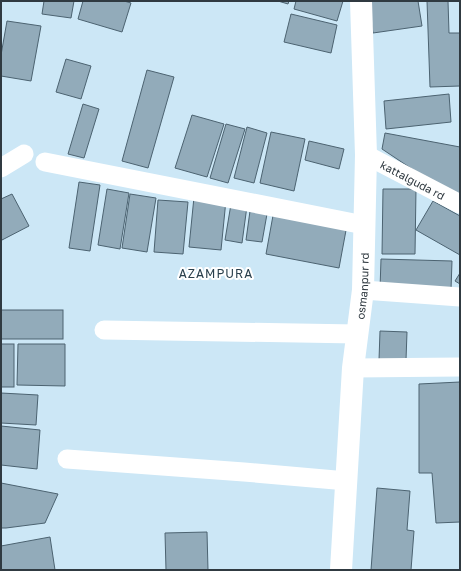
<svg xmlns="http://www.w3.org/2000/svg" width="461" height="571" font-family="'Golos Text',sans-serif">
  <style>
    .building { fill: #92abba; stroke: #4c6371 }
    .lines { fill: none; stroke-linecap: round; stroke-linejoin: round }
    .street { stroke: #fff; stroke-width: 19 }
    .secondary { stroke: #fff; stroke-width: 22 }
    .labels { text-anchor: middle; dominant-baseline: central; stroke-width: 4; stroke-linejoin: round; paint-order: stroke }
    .street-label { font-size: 11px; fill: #303a41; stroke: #fff }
    .neighbourhood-label { font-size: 12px; letter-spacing: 1px; fill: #2a404d; stroke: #fff }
  </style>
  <rect width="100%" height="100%" fill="#cce7f6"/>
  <g class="building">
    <path d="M 44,1 L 74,1 L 71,18 L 42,14 Z"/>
    <path d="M 83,1 L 124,1 L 131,3 L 122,32 L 78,19 Z"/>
    <path d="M 278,1 L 289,1 L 288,4 Z"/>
    <path d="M 296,1 L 343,1 L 337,21 L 294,9 Z"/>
    <path d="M 368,1 L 418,1 L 422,26 L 373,33 Z"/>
    <path d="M 427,1 L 448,1 L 449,33 L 460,33 L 460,86 L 430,87 Z"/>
    <path d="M 291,14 L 337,25 L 331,53 L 284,42 Z"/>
    <path d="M 7,21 L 41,26 L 31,81 L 1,76 L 1,55 Z"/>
    <path d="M 66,59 L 91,66 L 81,99 L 56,92 Z"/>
    <path d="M 147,70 L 174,77 L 148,168 L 122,161 Z"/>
    <path d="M 449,94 L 451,122 L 386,129 L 384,101 Z"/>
    <path d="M 83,104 L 99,109 L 84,158 L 68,154 Z"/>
    <path d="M 192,115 L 224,124 L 207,177 L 175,168 Z"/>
    <path d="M 226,124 L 245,129 L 228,183 L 210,178 Z"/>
    <path d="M 247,127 L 267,133 L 254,183 L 234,178 Z"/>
    <path d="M 271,132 L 305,139 L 294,191 L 260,183 Z"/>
    <path d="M 385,133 L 460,147 L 460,201 L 382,149 Z"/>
    <path d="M 309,141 L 344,149 L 339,169 L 305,160 Z"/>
    <path d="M 79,182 L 100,185 L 90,251 L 69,248 Z"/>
    <path d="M 107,189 L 129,193 L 120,249 L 98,245 Z"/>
    <path d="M 383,189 L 416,189 L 415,254 L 382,254 Z"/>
    <path d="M 12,194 L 29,226 L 2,240 L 1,238 L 1,199 Z"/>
    <path d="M 130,194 L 156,198 L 147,252 L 122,248 Z"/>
    <path d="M 194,197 L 226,200 L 221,250 L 189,247 Z"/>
    <path d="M 158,200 L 188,202 L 183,254 L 154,252 Z"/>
    <path d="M 433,201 L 460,216 L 460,255 L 416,230 Z"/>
    <path d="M 231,204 L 247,206 L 242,243 L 225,240 Z"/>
    <path d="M 274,210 L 347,225 L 339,268 L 266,254 Z"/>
    <path d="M 250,211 L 267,214 L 262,242 L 246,240 Z"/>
    <path d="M 381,259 L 452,261 L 451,290 L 380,289 Z"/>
    <path d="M 460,273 L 460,284 L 455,281 Z"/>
    <rect x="1" y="310" width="62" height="29"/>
    <path d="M 380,331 L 407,332 L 406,360 L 379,360 Z"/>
    <rect x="1" y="344" width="13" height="43"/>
    <path d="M 18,344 L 65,344 L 65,386 L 17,385 Z"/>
    <path d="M 460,382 L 460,522 L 436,523 L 432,473 L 419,473 L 419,384 Z"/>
    <path d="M 1,393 L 38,395 L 36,425 L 1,423 Z"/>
    <path d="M 1,426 L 40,430 L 37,469 L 1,465 Z"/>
    <path d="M 1,483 L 58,494 L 45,523 L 6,528 L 1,528 Z"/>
    <path d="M 377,488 L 410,491 L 407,530 L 414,531 L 411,570 L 371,570 Z"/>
    <path d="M 207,532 L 208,570 L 166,570 L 165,533 Z"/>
    <path d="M 50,537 L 55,570 L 1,570 L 1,546 Z"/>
  </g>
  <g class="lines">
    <g class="street">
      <path id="s1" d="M 366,155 L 460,204"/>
      <path d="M 45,162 L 364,225"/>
      <path d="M 1,168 L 24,154"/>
      <path d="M 363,290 L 460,297"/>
      <path d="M 104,330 L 357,334"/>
      <path d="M 353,368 L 460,367"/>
      <path d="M 67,459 L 244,472 L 347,481"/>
    </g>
    <path class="secondary" id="s2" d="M 341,570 L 353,368 L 363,290 L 366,155 L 361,1"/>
  </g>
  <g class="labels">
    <g class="street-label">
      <text stroke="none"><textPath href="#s1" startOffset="53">kattalguda rd</textPath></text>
      <text stroke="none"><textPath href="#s2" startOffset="285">osmanpur rd</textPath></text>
    </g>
    <g class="neighbourhood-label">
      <text x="216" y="273">AZAMPURA</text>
    </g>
  </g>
  <rect width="461" height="571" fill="none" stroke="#303a41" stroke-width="4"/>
</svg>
